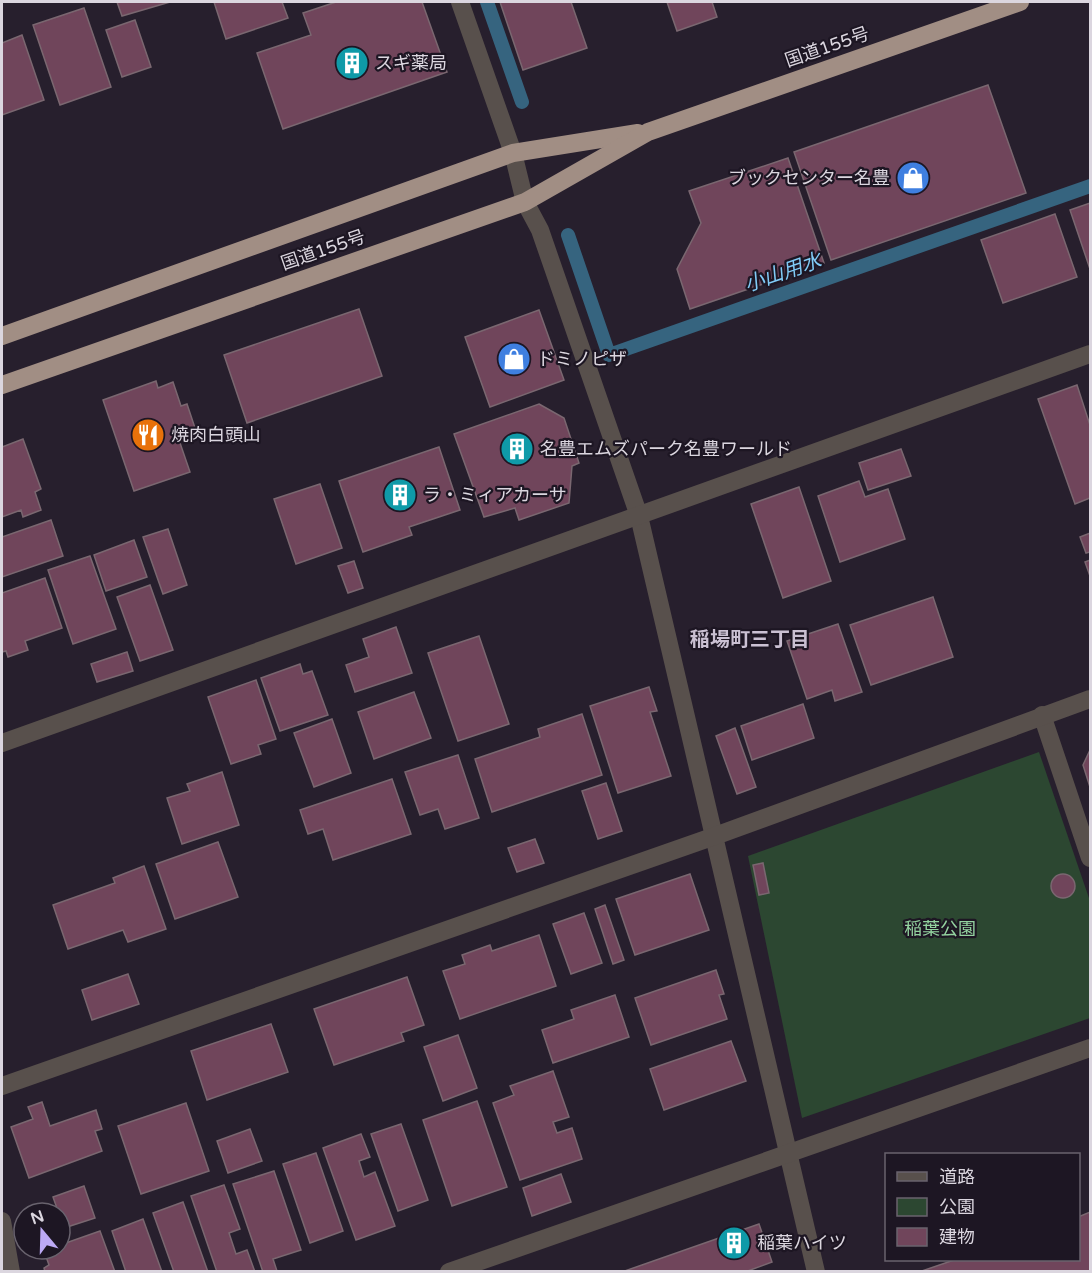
<svg xmlns="http://www.w3.org/2000/svg" width="1092" height="1273" font-family="'Varela Round','Noto Sans JP',sans-serif">
  <style>
    .green { fill: #2c4731 }
    .lines { fill: none; stroke-linecap: round; stroke-linejoin: round }
    .stream { stroke: #36647f; stroke-width: 14 }
    .building { fill: #70455b; stroke: #7a6770; stroke-width: 1.5 }
    .street { stroke: #58504c; stroke-width: 18 }
    .highway { stroke: #a18e84; stroke-width: 18 }
    .labels { text-anchor: middle; dominant-baseline: central; stroke-width: 4.5; stroke-linejoin: round; paint-order: stroke }
    .street-label { font-size: 18px; fill: #dbd6df; stroke: #1d1623 }
    .poi-label { font-size: 18px; fill: #dbd6df; stroke: #1d1623; text-anchor: start }
    .park-label { font-size: 18px; fill: #93d29f; stroke: #1d1623 }
    .water-label { font-size: 20px; font-style: italic; fill: #81cbf7; stroke: #1d1623 }
    .neighbourhood-label { font-size: 20px; font-weight: bold; fill: #cac0d2; stroke: #1d1623 }
  </style>
  <rect width="100%" height="100%" fill="#271f2d"/>
  <path class="green" d="M 1039,752 L 1090,901 L 1090,1018 L 802,1118 L 748,856 Z"/>
  <g class="lines">
    <g class="stream">
      <path d="M 487,2 L 522,102"/>
      <path d="M 568,235 L 609,355 L 1090,186"/>
    </g>
  </g>
  <g class="building">
    <path d="M 117,2 L 170,2 L 122,16 Z"/>
    <path d="M 214,2 L 282,2 L 288,18 L 226,39 Z"/>
    <path d="M 336,2 L 422,2 L 447,72 L 283,129 L 257,53 L 311,35 L 303,13 Z"/>
    <path d="M 500,2 L 571,2 L 587,48 L 523,70 Z"/>
    <path d="M 667,2 L 712,2 L 717,17 L 677,31 Z"/>
    <path d="M 84,8 L 111,87 L 60,105 L 33,25 Z"/>
    <path d="M 135,20 L 151,67 L 122,77 L 106,30 Z"/>
    <path d="M 22,35 L 44,100 L 2,115 L 2,43 Z"/>
    <path d="M 988,85 L 1026,193 L 831,260 L 794,152 Z"/>
    <path d="M 788,158 L 824,263 L 690,309 L 677,269 L 701,223 L 689,191 Z"/>
    <path d="M 1090,203 L 1090,269 L 1070,210 Z"/>
    <path d="M 1055,214 L 1077,277 L 1003,303 L 981,240 Z"/>
    <path d="M 359,309 L 382,376 L 247,423 L 224,355 Z"/>
    <path d="M 539,310 L 564,380 L 490,407 L 465,337 Z"/>
    <path d="M 156,381 L 158,388 L 173,382 L 181,406 L 187,404 L 197,434 L 179,440 L 190,472 L 134,491 L 103,400 Z"/>
    <path d="M 1077,385 L 1090,425 L 1090,498 L 1075,504 L 1038,399 Z"/>
    <path d="M 539,404 L 564,418 L 579,463 L 572,466 L 569,503 L 519,520 L 515,508 L 484,517 L 454,434 Z"/>
    <path d="M 23,439 L 41,489 L 35,492 L 41,510 L 23,517 L 21,510 L 2,517 L 2,447 Z"/>
    <path d="M 439,447 L 460,510 L 409,527 L 412,535 L 363,552 L 339,481 Z"/>
    <path d="M 901,449 L 911,476 L 868,490 L 859,463 Z"/>
    <path d="M 859,481 L 865,497 L 888,489 L 905,539 L 840,562 L 818,496 Z"/>
    <path d="M 320,484 L 342,548 L 296,564 L 274,499 Z"/>
    <path d="M 799,487 L 831,581 L 783,598 L 751,504 Z"/>
    <path d="M 51,520 L 63,556 L 2,577 L 2,537 Z"/>
    <path d="M 168,529 L 187,585 L 163,594 L 143,537 Z"/>
    <path d="M 1090,533 L 1090,552 L 1086,553 L 1080,537 Z"/>
    <path d="M 134,540 L 147,577 L 106,591 L 94,555 Z"/>
    <path d="M 90,556 L 116,629 L 73,644 L 48,570 Z"/>
    <path d="M 1090,560 L 1090,576 L 1085,562 Z"/>
    <path d="M 354,561 L 363,588 L 348,593 L 338,566 Z"/>
    <path d="M 45,578 L 62,628 L 25,641 L 28,650 L 8,657 L 6,651 L 2,652 L 2,593 Z"/>
    <path d="M 150,585 L 173,650 L 140,661 L 117,597 Z"/>
    <path d="M 933,597 L 953,657 L 871,685 L 850,625 Z"/>
    <path d="M 838,624 L 862,692 L 835,701 L 832,690 L 807,699 L 787,641 Z"/>
    <path d="M 396,627 L 412,673 L 355,692 L 346,665 L 369,657 L 363,639 Z"/>
    <path d="M 479,636 L 509,724 L 458,741 L 428,653 Z"/>
    <path d="M 127,652 L 133,671 L 97,682 L 91,664 Z"/>
    <path d="M 300,664 L 303,674 L 312,671 L 328,715 L 280,731 L 261,678 Z"/>
    <path d="M 256,680 L 276,739 L 258,745 L 261,754 L 231,764 L 208,697 Z"/>
    <path d="M 649,687 L 657,711 L 650,712 L 671,776 L 618,793 L 590,706 Z"/>
    <path d="M 414,692 L 431,738 L 374,759 L 358,712 Z"/>
    <path d="M 803,704 L 814,738 L 752,760 L 741,726 Z"/>
    <path d="M 582,714 L 602,775 L 492,812 L 475,759 L 540,737 L 538,729 Z"/>
    <path d="M 332,719 L 351,773 L 314,787 L 294,733 Z"/>
    <path d="M 735,728 L 756,787 L 737,794 L 716,736 Z"/>
    <path d="M 1090,750 L 1090,787 L 1083,765 Z"/>
    <path d="M 458,755 L 479,818 L 445,829 L 438,809 L 420,815 L 405,772 Z"/>
    <path d="M 222,772 L 239,825 L 182,844 L 167,798 L 190,791 L 187,784 Z"/>
    <path d="M 392,779 L 411,834 L 333,860 L 323,829 L 308,834 L 300,810 Z"/>
    <path d="M 606,783 L 622,831 L 598,839 L 582,791 Z"/>
    <path d="M 535,839 L 544,863 L 517,872 L 508,848 Z"/>
    <path d="M 218,842 L 238,897 L 175,919 L 156,864 Z"/>
    <path d="M 763,863 L 769,893 L 759,895 L 753,865 Z"/>
    <path d="M 144,866 L 166,929 L 128,942 L 123,930 L 68,949 L 53,905 L 115,883 L 113,878 Z"/>
    <circle cx="1063" cy="886" r="12"/>
    <path d="M 690,874 L 709,930 L 635,955 L 616,899 Z"/>
    <path d="M 605,905 L 624,960 L 613,964 L 595,909 Z"/>
    <path d="M 584,913 L 602,963 L 571,974 L 553,924 Z"/>
    <path d="M 539,935 L 556,986 L 460,1019 L 443,971 L 465,964 L 462,955 L 490,945 L 492,951 Z"/>
    <path d="M 716,970 L 724,994 L 719,995 L 727,1019 L 651,1045 L 635,998 Z"/>
    <path d="M 128,974 L 139,1004 L 92,1020 L 82,990 Z"/>
    <path d="M 407,977 L 424,1025 L 401,1033 L 404,1041 L 334,1065 L 314,1009 Z"/>
    <path d="M 615,995 L 629,1037 L 553,1063 L 542,1030 L 574,1019 L 571,1010 Z"/>
    <path d="M 271,1024 L 288,1072 L 207,1100 L 191,1051 Z"/>
    <path d="M 458,1035 L 477,1088 L 443,1101 L 424,1047 Z"/>
    <path d="M 731,1041 L 746,1081 L 664,1110 L 650,1069 Z"/>
    <path d="M 553,1071 L 569,1117 L 553,1122 L 557,1133 L 572,1128 L 582,1159 L 520,1180 L 493,1103 L 514,1095 L 510,1086 Z"/>
    <path d="M 477,1101 L 507,1187 L 452,1206 L 423,1120 Z"/>
    <path d="M 42,1102 L 50,1126 L 96,1110 L 102,1129 L 95,1131 L 102,1151 L 29,1178 L 11,1127 L 33,1119 L 28,1107 Z"/>
    <path d="M 186,1103 L 209,1171 L 141,1194 L 118,1126 Z"/>
    <path d="M 401,1124 L 428,1200 L 398,1211 L 371,1134 Z"/>
    <path d="M 250,1129 L 262,1161 L 228,1173 L 217,1141 Z"/>
    <path d="M 361,1134 L 370,1157 L 359,1161 L 364,1177 L 375,1172 L 395,1226 L 356,1240 L 323,1148 Z"/>
    <path d="M 316,1153 L 343,1231 L 310,1243 L 283,1164 Z"/>
    <path d="M 274,1171 L 301,1250 L 273,1259 L 277,1271 L 263,1272 L 233,1184 Z"/>
    <path d="M 561,1174 L 571,1202 L 532,1216 L 523,1188 Z"/>
    <path d="M 224,1185 L 240,1229 L 229,1233 L 236,1254 L 247,1250 L 255,1272 L 217,1272 L 191,1196 Z"/>
    <path d="M 84,1186 L 95,1218 L 64,1228 L 53,1197 Z"/>
    <path d="M 183,1202 L 208,1272 L 174,1272 L 153,1213 Z"/>
    <path d="M 1090,1212 L 1090,1272 L 919,1272 L 954,1260 L 1078,1260 L 1078,1217 Z"/>
    <path d="M 143,1219 L 162,1272 L 126,1272 L 112,1231 Z"/>
    <path d="M 759,1224 L 772,1262 L 745,1272 L 622,1272 Z"/>
    <path d="M 100,1231 L 115,1272 L 45,1272 L 44,1268 L 49,1265 L 44,1251 L 60,1249 L 60,1245 Z"/>
  </g>
  <g class="lines">
    <g class="street">
      <path d="M 460,2 L 513,153 L 525,202 L 540,230 L 639,516 L 816,1272"/>
      <path d="M 1042,715 L 1090,858"/>
      <path d="M 2,743 L 1090,354"/>
      <path d="M 2,1086 L 715,836 L 1090,699"/>
      <path d="M 2,1221 L 11,1272"/>
      <path d="M 449,1272 L 1090,1048"/>
    </g>
    <g class="highway">
      <path d="M 2,336 L 513,153 L 638,133"/>
      <path d="M 2,385 L 525,202 L 648,132 L 1020,2"/>
    </g>
  </g>
  <defs>
    <symbol id="building-disc" viewBox="-11 -11 22 22"><circle r="9.5" fill="#0f9aa8" stroke="#1d1623"/><path d="M-4-6H4V6H1V3H-1V6H-4ZM-2.5-4.3h1.7v1.8h-1.7ZM.8-4.3h1.7v1.8H.8ZM-2.5-1h1.7V.8h-1.7ZM.8-1h1.7V.8H.8Z" fill="#fff"/></symbol>
    <symbol id="shop-disc" viewBox="-11 -11 22 22"><circle r="9.5" fill="#3f7fe0" stroke="#1d1623"/><path d="M-5-2.5h2.3a2.7 3.5 0 0 1 5.4 0H5L5.5 6h-11ZM-1.5-2.5h3a1.5 2.3 0 0 0-3 0Z" fill="#fff"/></symbol>
    <symbol id="restaurant-disc" viewBox="-11 -11 22 22"><circle r="9.5" fill="#e8710a" stroke="#1d1623"/><path d="M-5-6h1v4h1v-4h1v4h1v-4h1v5L-1.5 .5V6h-2V.5L-5-1ZM5-6V6H3V1.5H1.5Q1.5-4 5-6Z" fill="#fff"/></symbol>
  </defs>
  <g fill-rule="evenodd">
    <use href="#building-disc" x="333" y="44" width="38" height="38"/>
    <use href="#shop-disc" x="894" y="159" width="38" height="38"/>
    <use href="#shop-disc" x="495" y="340" width="38" height="38"/>
    <use href="#restaurant-disc" x="129" y="416" width="38" height="38"/>
    <use href="#building-disc" x="498" y="430" width="38" height="38"/>
    <use href="#building-disc" x="381" y="476" width="38" height="38"/>
    <use href="#building-disc" x="715" y="1224" width="38" height="38"/>
  </g>
  <g class="labels">
    <g class="street-label">
      <text transform="translate(827 47) rotate(-19)">国道155号</text>
      <text transform="translate(323 250) rotate(-19)">国道155号</text>
    </g>
    <g class="poi-label">
      <text x="375" y="63">スギ薬局</text>
      <text x="890" y="178" text-anchor="end">ブックセンター名豊</text>
      <text x="537" y="359">ドミノピザ</text>
      <text x="171" y="435">焼肉白頭山</text>
      <text x="540" y="449">名豊エムズパーク名豊ワールド</text>
      <text x="423" y="495">ラ・ミィアカーサ</text>
      <text x="757" y="1243">稲葉ハイツ</text>
    </g>
    <g class="park-label">
      <text x="940" y="929">稲葉公園</text>
    </g>
    <g class="water-label">
      <text transform="translate(783 273) rotate(-19)">小山用水</text>
    </g>
    <g class="neighbourhood-label">
      <text x="750" y="640">稲場町三丁目</text>
    </g>
  </g>
  <rect width="1092" height="1273" fill="none" stroke="#dbd6df" stroke-width="6"/>
  <rect x="885" y="1153" width="195" height="108" fill="#1d1623" stroke="#69636e" stroke-width="1.5"/>
  <rect x="897" y="1172" width="30" height="9" fill="#58504c" stroke="#69636e" stroke-width="1.5"/>
  <text x="939" y="1183" font-size="18" fill="#dbd6df">道路</text>
  <rect x="897" y="1198" width="30" height="18" fill="#2c4731" stroke="#69636e" stroke-width="1.5"/>
  <text x="939" y="1213" font-size="18" fill="#dbd6df">公園</text>
  <rect x="897" y="1228" width="30" height="18" fill="#70455b" stroke="#69636e" stroke-width="1.5"/>
  <text x="939" y="1243" font-size="18" fill="#dbd6df">建物</text>
  <g transform="translate(42 1231) rotate(341)"><circle r="28" fill="#1d1623" stroke="#69636e" stroke-width="1.5"/>
  <path d="M0-4.5L10 22L0 15L-10 22Z" fill="#bca9f5"/>
  <text y="-9" font-size="16" font-weight="bold" text-anchor="middle" fill="#dbd6df">N</text>
  </g>
</svg>
